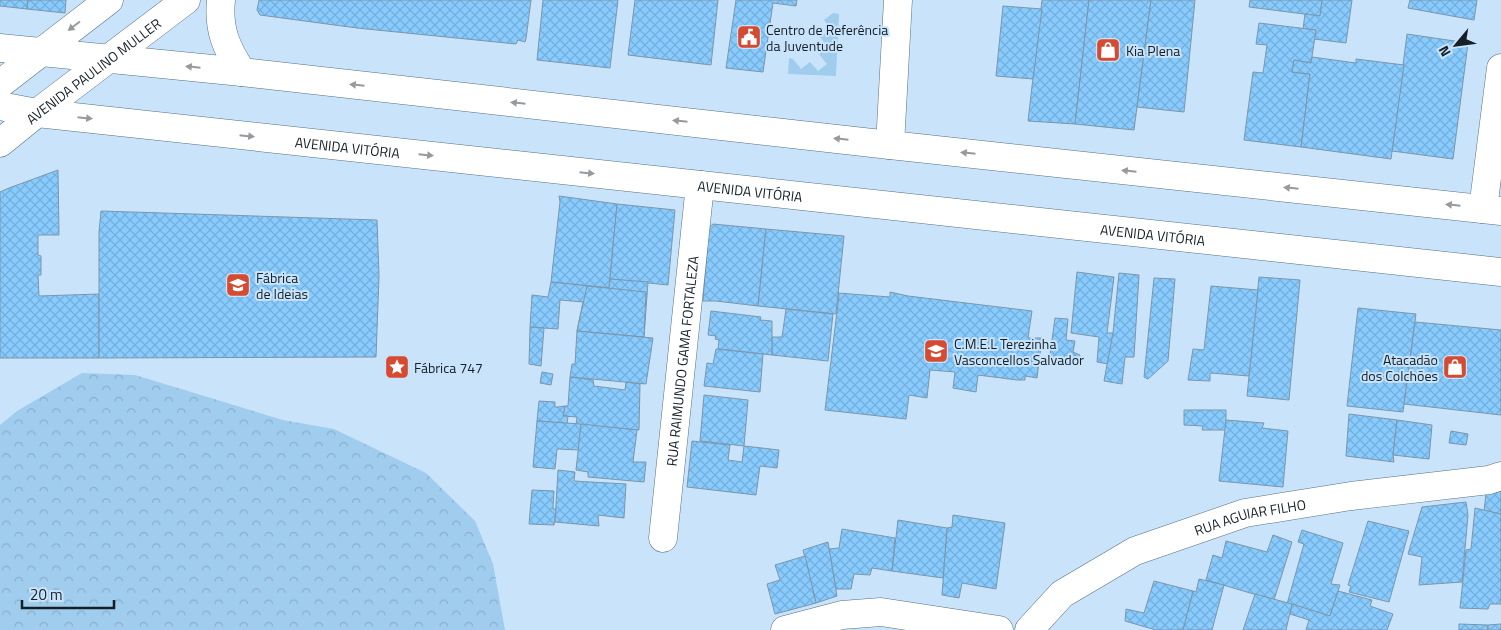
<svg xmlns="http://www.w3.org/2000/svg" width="1501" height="630" font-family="'Titillium Web',sans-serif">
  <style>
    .forest { fill: url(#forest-crowns) }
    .garden { fill: #a0ccee }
    .building { fill: url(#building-cross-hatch); stroke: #7c96aa }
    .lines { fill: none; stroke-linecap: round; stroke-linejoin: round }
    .street-casing { stroke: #576f82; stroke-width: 29 }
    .secondary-casing { stroke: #576f82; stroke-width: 29 }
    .primary-casing { stroke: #576f82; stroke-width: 29 }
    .street { stroke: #fff; stroke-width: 28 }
    .secondary { stroke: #fff; stroke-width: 28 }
    .primary { stroke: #fff; stroke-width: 28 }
    .oneway { fill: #969a9e }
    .labels { text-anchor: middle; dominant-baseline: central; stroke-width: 4; stroke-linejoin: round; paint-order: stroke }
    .poi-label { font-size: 14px; fill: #151f27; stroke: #c9e4fa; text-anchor: start }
    .street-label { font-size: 14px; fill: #151f27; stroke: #c9e4fa }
  </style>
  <defs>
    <pattern id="forest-crowns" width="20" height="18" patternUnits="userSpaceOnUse" patternTransform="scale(1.25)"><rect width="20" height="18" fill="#a0ccee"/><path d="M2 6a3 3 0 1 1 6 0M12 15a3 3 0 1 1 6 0" fill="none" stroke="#89afcc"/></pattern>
    <pattern id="building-cross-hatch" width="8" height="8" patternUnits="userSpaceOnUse" patternTransform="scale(1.25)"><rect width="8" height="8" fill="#88cbfe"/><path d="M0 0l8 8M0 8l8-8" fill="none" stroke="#74aeda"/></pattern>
  </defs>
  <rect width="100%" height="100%" fill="#c9e4fa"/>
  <path class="forest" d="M 82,373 L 135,375 L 283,420 L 334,429 L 426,473 L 475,521 L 493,564 L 505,630 L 0,630 L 0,425 L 17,411 Z"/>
  <path class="garden" d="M 833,13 L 839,14 L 836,76 L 788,74 L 789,58 L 793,59 L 801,69 L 810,62 L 818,71 L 827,64 L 819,54 L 828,47 L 820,37 L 831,29 L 824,20 Z"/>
  <g class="building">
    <path d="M 0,0 L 28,0 L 27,9 L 0,6 Z"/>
    <path d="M 28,0 L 66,0 L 65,13 L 27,9 Z"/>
    <path d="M 259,0 L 531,0 L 526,39 L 525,42 L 518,40 L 516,44 L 357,28 L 260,15 L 257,10 Z"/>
    <path d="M 543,0 L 618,0 L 610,68 L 537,60 Z"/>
    <path d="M 635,0 L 718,0 L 711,65 L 628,55 Z"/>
    <path d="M 736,0 L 797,0 L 796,6 L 773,3 L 763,72 L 726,68 Z"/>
    <path d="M 1042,0 L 1089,0 L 1075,124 L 1028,121 Z"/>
    <path d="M 1089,0 L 1151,0 L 1134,130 L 1075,124 Z"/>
    <path d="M 1151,0 L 1195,0 L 1184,112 L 1137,107 Z"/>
    <path d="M 1250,0 L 1322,0 L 1320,16 L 1249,7 Z"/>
    <path d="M 1322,0 L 1352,0 L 1346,43 L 1314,39 L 1316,30 L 1303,29 L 1305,14 L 1320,16 Z"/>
    <path d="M 1410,0 L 1477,0 L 1474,20 L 1408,8 Z"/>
    <path d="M 1003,6 L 1042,9 L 1033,79 L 996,76 Z"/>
    <path d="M 1259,23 L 1316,30 L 1311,63 L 1294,60 L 1292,72 L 1310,74 L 1301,147 L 1244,140 L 1253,72 L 1263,73 L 1267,45 L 1256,44 Z"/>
    <path d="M 1407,34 L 1468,43 L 1453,159 L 1392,151 Z"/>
    <path d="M 1312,57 L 1356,63 L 1356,59 L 1404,65 L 1391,159 L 1301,147 L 1310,74 L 1292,72 L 1294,60 L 1311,63 Z"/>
    <path d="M 58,170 L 59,235 L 38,235 L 38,255 L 41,256 L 41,275 L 38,275 L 39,296 L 99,294 L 99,358 L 0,358 L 0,192 L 9,188 Z"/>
    <path d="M 559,196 L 617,204 L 609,288 L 551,282 L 560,202 Z"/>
    <path d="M 617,204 L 675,210 L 668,285 L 610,279 Z"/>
    <path d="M 101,211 L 377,220 L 379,276 L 376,357 L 99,358 L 99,232 Z"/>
    <path d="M 713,224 L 766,229 L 758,306 L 716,301 L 703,301 L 707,250 L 706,230 Z"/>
    <path d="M 766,229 L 844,236 L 836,314 L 758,306 Z"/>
    <path d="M 1077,272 L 1114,277 L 1107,333 L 1113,333 L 1108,364 L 1097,362 L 1099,337 L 1071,333 Z"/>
    <path d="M 1119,273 L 1139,275 L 1134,357 L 1125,357 L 1122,384 L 1104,381 L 1113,333 Z"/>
    <path d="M 1259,277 L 1300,280 L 1289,400 L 1247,396 Z"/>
    <path d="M 1154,278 L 1175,279 L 1168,361 L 1148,379 L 1144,377 Z"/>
    <path d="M 610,279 L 648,282 L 644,337 L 577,331 L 583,302 L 560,300 L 558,329 L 530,327 L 532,295 L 548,297 L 551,282 L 609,288 Z"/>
    <path d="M 587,286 L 646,292 L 644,337 L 577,331 Z"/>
    <path d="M 1211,286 L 1258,290 L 1249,376 L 1210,373 L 1210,381 L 1188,380 L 1193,349 L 1204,350 Z"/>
    <path d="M 890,292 L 908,296 L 1032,311 L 1028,338 L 1042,338 L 1037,378 L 1025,376 L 1025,380 L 1017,380 L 978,375 L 976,392 L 953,388 L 955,372 L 930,370 L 927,398 L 909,395 L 906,419 L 825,410 L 839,295 L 838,293 L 890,297 Z"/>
    <path d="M 1358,308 L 1416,314 L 1403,412 L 1347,406 Z"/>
    <path d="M 786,309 L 833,314 L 828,361 L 772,355 L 772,337 L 782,337 Z"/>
    <path d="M 711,311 L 761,317 L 760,320 L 772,321 L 772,355 L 718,349 L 719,340 L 715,339 L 716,336 L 708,335 Z"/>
    <path d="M 1055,318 L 1068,319 L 1066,340 L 1075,341 L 1073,352 L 1080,355 L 1078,361 L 1072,360 L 1072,365 L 1049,362 Z"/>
    <path d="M 1415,322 L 1501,330 L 1501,415 L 1404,404 Z"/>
    <path d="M 530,327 L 544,328 L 541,366 L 529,364 Z"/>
    <path d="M 577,331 L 653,338 L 646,384 L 570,377 L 572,364 L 575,364 Z"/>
    <path d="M 716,349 L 763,354 L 760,392 L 704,386 L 707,363 L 713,364 Z"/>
    <path d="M 542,372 L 553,374 L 551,385 L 540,383 Z"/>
    <path d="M 570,377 L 593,380 L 594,386 L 625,390 L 626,382 L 640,384 L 639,430 L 576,425 L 577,417 L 563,416 L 565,406 L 568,406 Z"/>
    <path d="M 704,395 L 748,400 L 744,446 L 700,441 Z"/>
    <path d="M 539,401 L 555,402 L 555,407 L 558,407 L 565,406 L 563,416 L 568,416 L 567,424 L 537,421 Z"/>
    <path d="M 1184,410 L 1226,410 L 1226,430 L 1202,430 L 1203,426 L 1184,425 Z"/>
    <path d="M 1349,414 L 1397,420 L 1393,455 L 1394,462 L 1346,456 Z"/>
    <path d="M 1226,420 L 1264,423 L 1262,428 L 1288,431 L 1283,487 L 1219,481 Z"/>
    <path d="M 1397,420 L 1432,425 L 1429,459 L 1393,455 Z"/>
    <path d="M 537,421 L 581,424 L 579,450 L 557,449 L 555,469 L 533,467 Z"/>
    <path d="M 581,424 L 637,430 L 633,462 L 646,462 L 644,482 L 588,477 L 588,472 L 576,470 Z"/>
    <path d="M 1451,431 L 1468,434 L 1466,445 L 1449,443 Z"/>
    <path d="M 692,441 L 730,445 L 728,460 L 742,462 L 744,446 L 779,450 L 777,468 L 760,466 L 756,495 L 687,487 Z"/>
    <path d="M 558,470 L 575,472 L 574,481 L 626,484 L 624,518 L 598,515 L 599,526 L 555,522 Z"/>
    <path d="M 532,490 L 554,491 L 553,509 L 556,509 L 554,525 L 529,524 Z"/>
    <path d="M 1501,491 L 1501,514 L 1484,511 L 1486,494 Z"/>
    <path d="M 1466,502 L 1468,515 L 1462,582 L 1419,585 L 1422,557 L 1408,554 L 1422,507 Z"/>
    <path d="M 1475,508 L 1501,514 L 1501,604 L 1490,604 L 1488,609 L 1460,608 L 1466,550 L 1471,549 Z"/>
    <path d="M 953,515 L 1005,523 L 996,589 L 962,583 L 959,598 L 942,595 L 947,528 L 952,527 Z"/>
    <path d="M 898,520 L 947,528 L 943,578 L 892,571 Z"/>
    <path d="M 1368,521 L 1409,531 L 1389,602 L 1349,592 L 1351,586 L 1348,585 Z"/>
    <path d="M 842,529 L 895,538 L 892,571 L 872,568 L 870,575 L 854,574 L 851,589 L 836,589 L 829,549 L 839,548 Z"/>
    <path d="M 1302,530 L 1343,543 L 1331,584 L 1340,585 L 1330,616 L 1287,604 L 1304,544 L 1298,542 Z"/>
    <path d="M 1273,535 L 1292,542 L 1274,600 L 1206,580 L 1213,555 L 1222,558 L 1226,541 L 1267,552 Z"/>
    <path d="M 828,542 L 837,596 L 816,603 L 803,550 Z"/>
    <path d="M 805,556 L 816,603 L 775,614 L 767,584 L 780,580 L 775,565 Z"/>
    <path d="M 1199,579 L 1224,585 L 1212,630 L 1183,630 L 1193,591 L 1196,592 Z"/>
    <path d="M 1154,581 L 1193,591 L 1183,630 L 1156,630 L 1125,621 L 1126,609 L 1144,613 Z"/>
    <path d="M 1338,591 L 1372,600 L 1370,606 L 1393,614 L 1387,630 L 1306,630 L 1309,620 L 1290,614 L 1292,604 L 1330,616 Z"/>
    <path d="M 1255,594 L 1292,604 L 1286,630 L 1243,630 Z"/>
    <path d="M 1459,624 L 1488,625 L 1488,630 L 1459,630 Z"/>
    <path d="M 1501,624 L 1501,630 L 1488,630 L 1488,625 Z"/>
  </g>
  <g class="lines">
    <defs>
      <g id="street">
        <path d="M 890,145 L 898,0"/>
        <path d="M 1483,209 L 1501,68"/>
        <path id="s1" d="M 663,538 L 700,185"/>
        <path d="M 785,630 L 842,615 L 881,612 L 999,630"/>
        <path id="s2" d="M 1029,630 L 1062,594 L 1135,551 L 1245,513 L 1351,496 L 1489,480 L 1501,476"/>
      </g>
      <g id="secondary">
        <path d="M 0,84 L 109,0"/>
        <path id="s3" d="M 0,143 L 37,113 L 186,0"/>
      </g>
      <g id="primary">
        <path d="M 221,0 C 218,29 226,48 242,72"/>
        <path d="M 0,48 L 242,72 L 890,145 L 1501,211"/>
        <path id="s4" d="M 0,106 L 37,113 L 1501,272"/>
      </g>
    </defs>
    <use href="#street" class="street-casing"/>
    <use href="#secondary" class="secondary-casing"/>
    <use href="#primary" class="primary-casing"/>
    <use href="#street" class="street"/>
    <use href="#secondary" class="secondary"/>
    <use href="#primary" class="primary"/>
  </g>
  <defs><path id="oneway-solid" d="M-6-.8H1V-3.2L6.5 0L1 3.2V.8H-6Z" transform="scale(1.25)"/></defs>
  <g class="oneway">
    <use href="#oneway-solid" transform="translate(74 26) rotate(143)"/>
    <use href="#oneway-solid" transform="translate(193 67) rotate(-174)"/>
    <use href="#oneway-solid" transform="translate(357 85) rotate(-174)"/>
    <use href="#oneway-solid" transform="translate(518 103) rotate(-174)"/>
    <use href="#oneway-solid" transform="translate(85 118) rotate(6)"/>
    <use href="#oneway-solid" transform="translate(680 121) rotate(-174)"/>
    <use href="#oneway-solid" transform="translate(247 136) rotate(6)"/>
    <use href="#oneway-solid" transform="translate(841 139) rotate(-174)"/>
    <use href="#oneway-solid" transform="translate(968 153) rotate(-174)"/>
    <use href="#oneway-solid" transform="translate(426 155) rotate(6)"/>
    <use href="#oneway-solid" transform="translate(1129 171) rotate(-174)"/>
    <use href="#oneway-solid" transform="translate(587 173) rotate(6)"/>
    <use href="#oneway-solid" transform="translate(1291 188) rotate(-174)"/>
    <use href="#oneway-solid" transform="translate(1453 205) rotate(-174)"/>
  </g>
  <defs>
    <symbol id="civic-square" viewBox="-11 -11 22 22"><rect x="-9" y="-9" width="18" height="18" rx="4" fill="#d64a31" stroke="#c9e4fa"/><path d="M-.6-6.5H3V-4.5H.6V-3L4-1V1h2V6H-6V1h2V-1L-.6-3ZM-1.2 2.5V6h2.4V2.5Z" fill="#fff"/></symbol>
    <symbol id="shop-square" viewBox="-11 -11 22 22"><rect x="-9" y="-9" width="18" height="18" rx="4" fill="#d64a31" stroke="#c9e4fa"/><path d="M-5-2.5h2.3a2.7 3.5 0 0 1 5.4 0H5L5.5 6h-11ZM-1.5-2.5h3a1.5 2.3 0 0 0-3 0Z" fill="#fff"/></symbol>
    <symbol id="university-square" viewBox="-11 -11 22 22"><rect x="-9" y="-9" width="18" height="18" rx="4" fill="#d64a31" stroke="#c9e4fa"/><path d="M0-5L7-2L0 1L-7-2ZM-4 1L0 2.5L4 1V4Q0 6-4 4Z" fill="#fff"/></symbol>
    <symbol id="school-square" viewBox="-11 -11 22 22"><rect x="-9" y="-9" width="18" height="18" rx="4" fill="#d64a31" stroke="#c9e4fa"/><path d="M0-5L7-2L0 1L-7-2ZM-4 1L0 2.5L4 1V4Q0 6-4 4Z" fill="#fff"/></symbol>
    <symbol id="sight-square" viewBox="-11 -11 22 22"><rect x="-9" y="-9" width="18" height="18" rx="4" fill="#d64a31" stroke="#c9e4fa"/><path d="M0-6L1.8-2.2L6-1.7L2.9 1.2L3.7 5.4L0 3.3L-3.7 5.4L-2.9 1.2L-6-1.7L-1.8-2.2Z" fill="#fff"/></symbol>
  </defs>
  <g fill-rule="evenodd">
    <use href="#civic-square" x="735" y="23" width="28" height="28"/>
    <use href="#shop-square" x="1094" y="36" width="28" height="28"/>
    <use href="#university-square" x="224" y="271" width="28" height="28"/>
    <use href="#school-square" x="922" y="337" width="28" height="28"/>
    <use href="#sight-square" x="383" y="353" width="28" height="28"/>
    <use href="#shop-square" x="1441" y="353" width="28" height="28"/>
  </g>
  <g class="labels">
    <g class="poi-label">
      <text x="766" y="29">Centro de Referência<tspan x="766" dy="16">da Juventude</tspan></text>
      <text x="1126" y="50">Kia Plena</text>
      <text x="256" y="277">Fábrica<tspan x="256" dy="16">de Ideias</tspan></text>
      <text x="954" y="343">C.M.E.L Terezinha<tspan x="954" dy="16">Vasconcellos Salvador</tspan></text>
      <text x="1438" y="359" text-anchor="end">Atacadão<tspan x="1438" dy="16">dos Colchões</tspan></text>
      <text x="414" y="367">Fábrica 747</text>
    </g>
    <g class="street-label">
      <text stroke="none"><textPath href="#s3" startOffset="118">AVENIDA PAULINO MULLER</textPath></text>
      <text stroke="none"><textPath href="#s4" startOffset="350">AVENIDA VITÓRIA</textPath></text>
      <text stroke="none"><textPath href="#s4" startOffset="755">AVENIDA VITÓRIA</textPath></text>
      <text stroke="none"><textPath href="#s4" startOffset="1160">AVENIDA VITÓRIA</textPath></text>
      <text stroke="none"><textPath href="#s1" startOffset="178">RUA RAIMUNDO GAMA FORTALEZA</textPath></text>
      <text stroke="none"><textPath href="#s2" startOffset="254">RUA AGUIAR FILHO</textPath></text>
    </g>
  </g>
  <g transform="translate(1456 45) rotate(241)" stroke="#c9e4fa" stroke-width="4" paint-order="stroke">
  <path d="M0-4L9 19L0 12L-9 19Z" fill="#151f27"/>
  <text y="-8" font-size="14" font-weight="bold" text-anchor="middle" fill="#151f27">N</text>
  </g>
  <path d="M22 600v8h92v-8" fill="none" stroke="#151f27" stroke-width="2.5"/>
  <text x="30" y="600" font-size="15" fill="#151f27" stroke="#c9e4fa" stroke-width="4" paint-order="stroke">20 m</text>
</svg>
